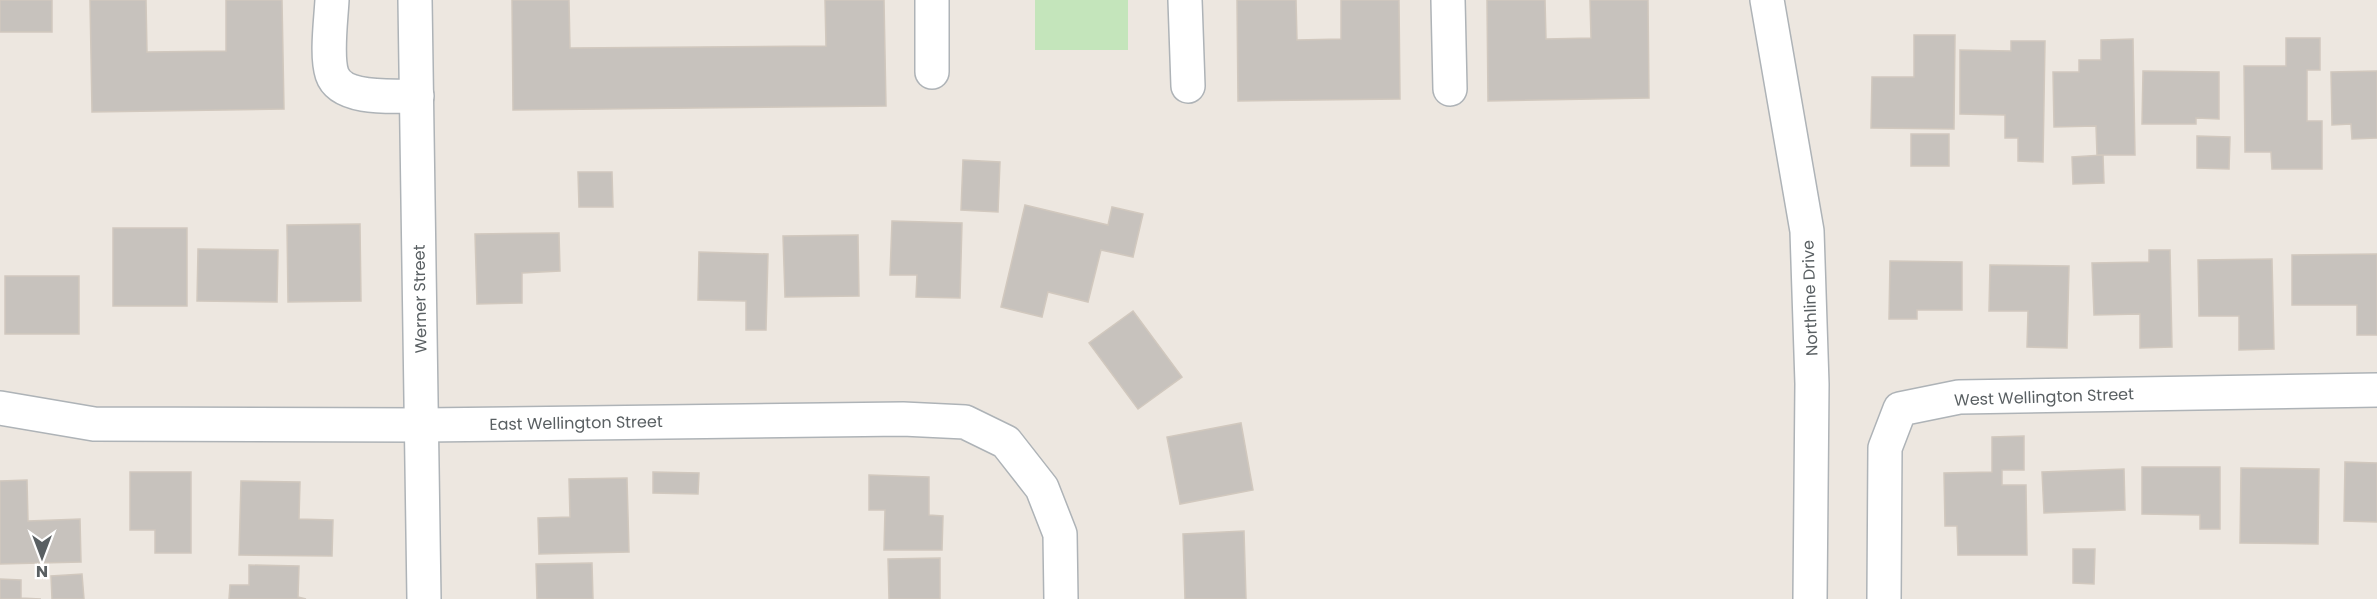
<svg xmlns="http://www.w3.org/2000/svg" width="2377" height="599" font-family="Poppins,sans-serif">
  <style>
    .green { fill: #c4e5bb }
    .building { fill: #c7c2bd; stroke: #d1c8be; stroke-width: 1.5 }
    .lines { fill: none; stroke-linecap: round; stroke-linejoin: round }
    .minor-casing { stroke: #aeb3b7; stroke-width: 36 }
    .minor { stroke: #fff; stroke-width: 33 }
    .labels { text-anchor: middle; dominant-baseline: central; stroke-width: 5; stroke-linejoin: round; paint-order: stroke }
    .street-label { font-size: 16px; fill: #595f62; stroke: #fff }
  </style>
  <rect width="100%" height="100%" fill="#ede7e0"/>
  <rect class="green" x="1035" y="0" width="93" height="50"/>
  <g class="building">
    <rect x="0" y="0" width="52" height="32"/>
    <path d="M 90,0 L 146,0 L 147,52 L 226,51 L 226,0 L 282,0 L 284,109 L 92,112 Z"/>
    <path d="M 512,0 L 569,0 L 570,48 L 826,46 L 825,0 L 884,0 L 886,106 L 513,110 Z"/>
    <path d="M 1237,0 L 1296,0 L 1297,40 L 1341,39 L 1341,0 L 1399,0 L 1400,99 L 1238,101 Z"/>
    <path d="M 1487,0 L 1545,0 L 1546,39 L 1591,38 L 1590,0 L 1648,0 L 1649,98 L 1488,101 Z"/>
    <path d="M 1914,35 L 1955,35 L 1954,129 L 1871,128 L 1872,77 L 1914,77 Z"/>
    <path d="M 2286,38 L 2320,38 L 2320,70 L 2307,70 L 2307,121 L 2322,121 L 2322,169 L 2272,169 L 2271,152 L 2245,152 L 2244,66 L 2286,66 Z"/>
    <path d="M 2133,39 L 2135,155 L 2097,155 L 2096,126 L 2054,127 L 2053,72 L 2079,72 L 2079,60 L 2101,60 L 2101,40 Z"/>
    <path d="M 2011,41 L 2045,41 L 2043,162 L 2018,161 L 2018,138 L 2005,138 L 2005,115 L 1960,114 L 1960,50 L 2011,51 Z"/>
    <path d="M 2143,71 L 2219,72 L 2219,119 L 2196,118 L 2196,124 L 2142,124 Z"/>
    <path d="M 2377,71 L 2377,138 L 2352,139 L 2351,124 L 2332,125 L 2331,72 Z"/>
    <rect x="1911" y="134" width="38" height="32"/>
    <path d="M 2197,136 L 2230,137 L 2229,169 L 2197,168 Z"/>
    <path d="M 2103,155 L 2104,183 L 2073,184 L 2072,157 Z"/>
    <path d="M 963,160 L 1000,162 L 998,212 L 961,210 Z"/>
    <path d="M 578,172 L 612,172 L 613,207 L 579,207 Z"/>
    <path d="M 1025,205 L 1108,225 L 1112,207 L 1143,214 L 1133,257 L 1101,250 L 1088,302 L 1048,292 L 1042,317 L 1001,307 Z"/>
    <path d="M 892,221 L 962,223 L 960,298 L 916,297 L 917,275 L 890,275 Z"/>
    <path d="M 360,224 L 361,301 L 288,302 L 287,225 Z"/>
    <rect x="113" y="228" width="74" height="78"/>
    <path d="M 559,233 L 560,271 L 522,273 L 522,303 L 477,304 L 475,234 Z"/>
    <path d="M 858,235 L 859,296 L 785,297 L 783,236 Z"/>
    <path d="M 198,249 L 278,250 L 277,302 L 197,301 Z"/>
    <path d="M 2149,250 L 2170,250 L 2172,347 L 2140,348 L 2140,314 L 2094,315 L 2092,263 L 2149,262 Z"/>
    <path d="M 699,252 L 768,254 L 766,330 L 746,330 L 746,301 L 698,300 Z"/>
    <path d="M 2377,254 L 2377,335 L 2357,335 L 2357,305 L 2292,305 L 2292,255 Z"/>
    <path d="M 2272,259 L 2274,349 L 2239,350 L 2239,316 L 2199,316 L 2198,260 Z"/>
    <path d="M 1890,261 L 1962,262 L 1962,310 L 1917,310 L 1917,319 L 1889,319 Z"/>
    <path d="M 1990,265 L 2069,266 L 2067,348 L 2027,347 L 2028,311 L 1989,311 Z"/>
    <rect x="5" y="276" width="74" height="58"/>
    <path d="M 1133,311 L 1182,377 L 1138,409 L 1089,343 Z"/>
    <path d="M 1241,423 L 1253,490 L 1180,504 L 1167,437 Z"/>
    <path d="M 2024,436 L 2024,470 L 2002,470 L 2002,485 L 2026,485 L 2027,555 L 1958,555 L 1957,526 L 1945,526 L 1944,473 L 1992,472 L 1992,437 Z"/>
    <path d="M 2345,462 L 2377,463 L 2377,522 L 2344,521 Z"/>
    <path d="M 2142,467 L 2220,467 L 2220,529 L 2200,529 L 2200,515 L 2142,514 Z"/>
    <path d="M 2241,468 L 2319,469 L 2318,544 L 2240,543 Z"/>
    <path d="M 2124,469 L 2125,510 L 2044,513 L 2042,472 Z"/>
    <path d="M 130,472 L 191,472 L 191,553 L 155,553 L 155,530 L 130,530 Z"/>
    <path d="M 653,472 L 699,473 L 698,494 L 653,493 Z"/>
    <path d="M 869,475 L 929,477 L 929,515 L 943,516 L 942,550 L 884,550 L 885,510 L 869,510 Z"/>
    <path d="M 627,478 L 629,552 L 539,554 L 538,518 L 570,517 L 569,479 Z"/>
    <path d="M 27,480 L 28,521 L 80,519 L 81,562 L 0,564 L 0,481 Z"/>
    <path d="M 241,481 L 300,482 L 299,519 L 333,520 L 332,556 L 239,555 Z"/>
    <path d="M 1244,531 L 1246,599 L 1185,599 L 1183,534 Z"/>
    <path d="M 2073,549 L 2095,549 L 2094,584 L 2073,583 Z"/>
    <path d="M 940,558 L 940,599 L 889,599 L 888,559 Z"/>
    <path d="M 592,563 L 593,599 L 537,599 L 536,564 Z"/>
    <path d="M 249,565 L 299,566 L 298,597 L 306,599 L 229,599 L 230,585 L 249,585 Z"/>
    <path d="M 82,574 L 84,599 L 52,599 L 51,576 Z"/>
    <path d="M 0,579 L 21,580 L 21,598 L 41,599 L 0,599 Z"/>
  </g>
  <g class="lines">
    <defs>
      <g id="minor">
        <path d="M 332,0 C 331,20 326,56 332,74 C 341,101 395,96 417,96"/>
        <path d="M 415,0 L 424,599"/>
        <path d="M 932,0 L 932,72"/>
        <path d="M 1185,0 L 1188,86"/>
        <path d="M 1448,0 L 1450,89"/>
        <path d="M 1767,0 L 1807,231 L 1812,384 L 1810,599"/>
        <path d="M 0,408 L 94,424 L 423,425 L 903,419 L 965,422 L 1006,442 L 1042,488 L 1060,534 L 1061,599"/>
        <path d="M 1884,599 L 1885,448 L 1900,409 L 1959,397 L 2377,390"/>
      </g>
    </defs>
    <use href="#minor" class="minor-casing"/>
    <use href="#minor" class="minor"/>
  </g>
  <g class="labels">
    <g class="street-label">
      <text transform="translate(1810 298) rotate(-92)">Northline Drive</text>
      <text transform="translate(420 299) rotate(-91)">Werner Street</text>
      <text transform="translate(2044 397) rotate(-2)">West Wellington Street</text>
      <text transform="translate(576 423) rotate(-1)">East Wellington Street</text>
    </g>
  </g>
  <g transform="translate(42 557) rotate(180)" stroke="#ffffff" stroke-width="4.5" paint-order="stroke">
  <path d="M0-4.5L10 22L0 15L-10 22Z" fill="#595f62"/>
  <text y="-9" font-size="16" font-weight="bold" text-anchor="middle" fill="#595f62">N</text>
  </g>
</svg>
